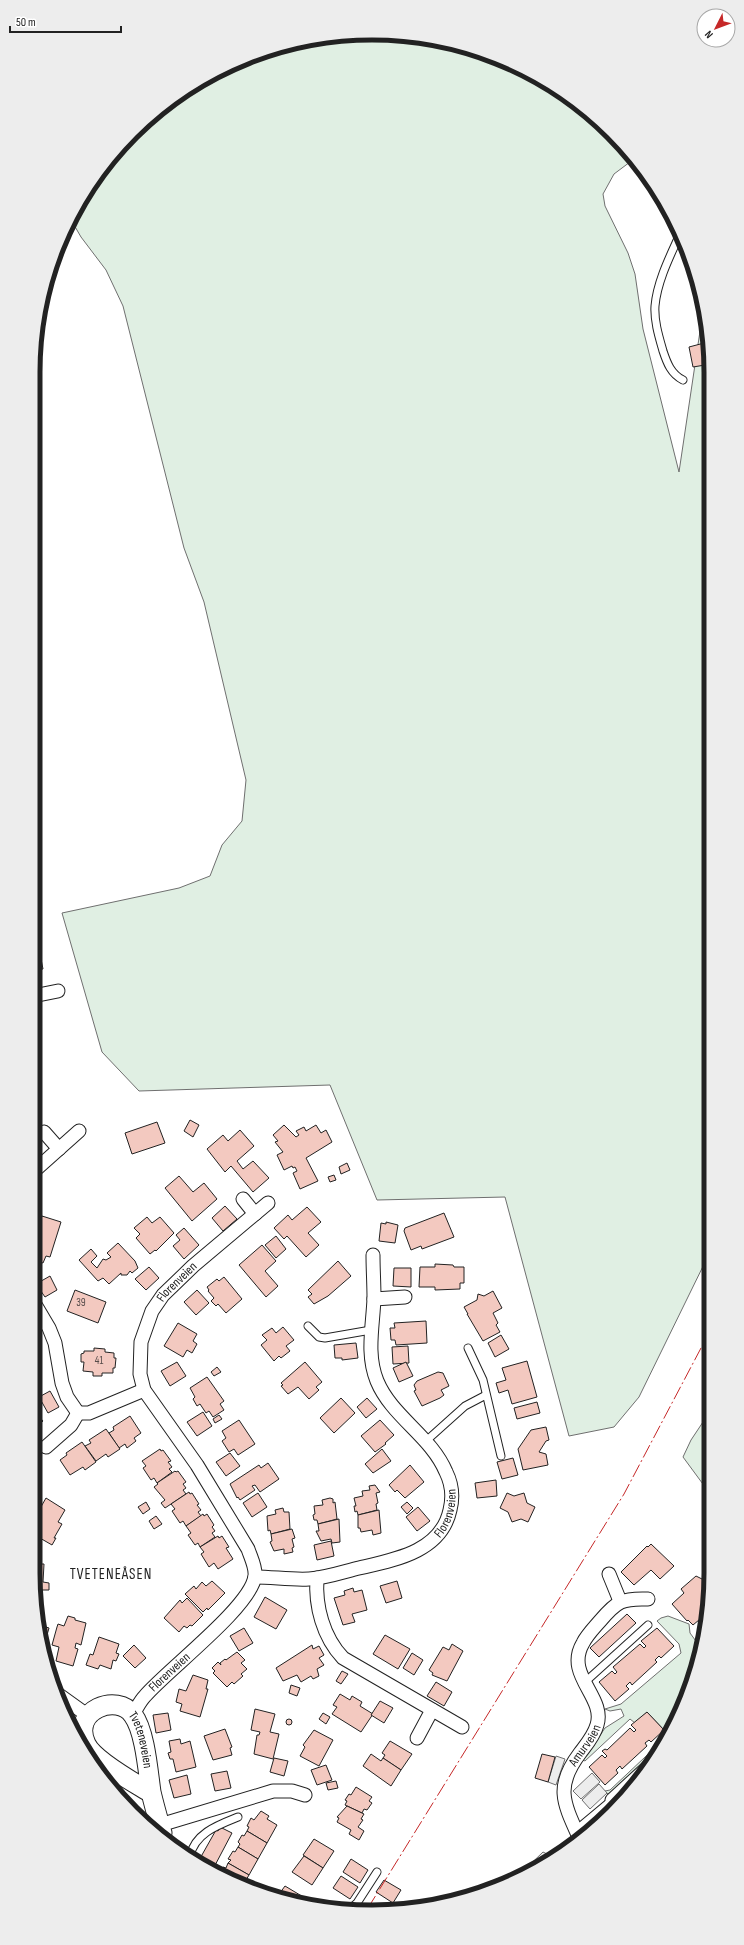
<svg xmlns="http://www.w3.org/2000/svg" width="744" height="1945" font-family="'Sofia Sans Condensed',sans-serif">
  <style>
    .green { fill: #e0efe3; stroke: #6f6f6f }
    .parking { fill: #ededed; stroke: #6f6f6f }
    .building { fill: #f3c9c0; stroke: #222 }
    .lines { fill: none; stroke-linecap: round; stroke-linejoin: round }
    .lane-casing { stroke: #222; stroke-width: 9 }
    .street-casing { stroke: #222; stroke-width: 15 }
    .secondary-casing { stroke: #222; stroke-width: 21 }
    .lane { stroke: #fff; stroke-width: 7 }
    .street { stroke: #fff; stroke-width: 13 }
    .secondary { stroke: #fff; stroke-width: 19 }
    .power { stroke: #c62828; stroke-width: 1; stroke-dasharray: 14 3 2 3; stroke-linecap: butt }
    .labels { text-anchor: middle; dominant-baseline: central; stroke-width: 3; stroke-linejoin: round; paint-order: stroke }
    .number-label { font-size: 11px; fill: #564c4a }
    .street-label { font-size: 13px; fill: #222; stroke: #fff }
    .quarter-label { font-size: 15px; letter-spacing: 1px; fill: #222; stroke: #fff }
    .rim { fill: none; stroke: #222; stroke-width: 5 }
  </style>
  <rect width="100%" height="100%" fill="#fff"/>
  <g class="green">
    <path d="M 394,34 L 460,45 L 560,90 L 627,149 L 634,159 L 614,174 L 603,194 L 605,206 L 628,253 L 635,274 L 643,329 L 679,472 L 703,311 L 708,328 L 710,1252 L 639,1397 L 614,1427 L 569,1436 L 505,1197 L 377,1200 L 330,1085 L 139,1091 L 102,1052 L 62,913 L 179,888 L 210,876 L 222,845 L 242,821 L 246,780 L 204,602 L 184,548 L 123,306 L 106,270 L 81,237 L 70,218 L 103,165 L 149,117 L 203,78 L 263,51 L 328,36 Z"/>
    <path d="M 711,1410 L 711,1495 L 683,1457 L 691,1440 Z"/>
    <path d="M 668,1616 L 689,1624 L 690,1633 L 701,1648 L 699,1661 L 678,1718 L 674,1716 L 669,1722 L 673,1728 L 657,1754 L 614,1794 L 608,1794 L 605,1791 L 610,1790 L 661,1742 L 665,1735 L 664,1730 L 647,1712 L 635,1723 L 630,1719 L 585,1761 L 583,1760 L 605,1728 L 624,1716 L 621,1709 L 610,1711 L 605,1709 L 621,1704 L 681,1653 L 679,1644 L 657,1621 L 661,1618 Z"/>
  </g>
  <g class="parking">
    <path d="M 556,1756 L 565,1759 L 556,1785 L 548,1782 Z"/>
    <path d="M 592,1773 L 600,1782 L 581,1799 L 573,1791 Z"/>
    <path d="M 599,1784 L 607,1793 L 590,1809 L 582,1800 Z"/>
    <path d="M 543,1852 L 549,1855 L 552,1854 L 555,1858 L 514,1880 Z"/>
  </g>
  <g class="building">
    <path d="M 708,342 L 708,368 L 706,369 L 705,365 L 693,367 L 689,347 Z"/>
    <path d="M 708,384 L 708,401 L 706,401 L 703,386 Z"/>
    <path d="M 39,949 L 43,969 L 33,970 L 33,950 Z"/>
    <path d="M 190,1120 L 199,1125 L 193,1137 L 184,1131 Z"/>
    <path d="M 157,1122 L 165,1143 L 132,1154 L 125,1133 Z"/>
    <path d="M 284,1125 L 296,1137 L 299,1135 L 296,1131 L 304,1127 L 306,1131 L 316,1125 L 321,1133 L 326,1130 L 332,1142 L 306,1158 L 318,1181 L 300,1189 L 293,1173 L 297,1171 L 295,1167 L 293,1168 L 292,1166 L 284,1170 L 277,1155 L 283,1152 L 275,1142 L 278,1141 L 273,1135 Z"/>
    <path d="M 240,1130 L 254,1146 L 237,1161 L 243,1169 L 253,1161 L 269,1178 L 253,1192 L 231,1166 L 225,1172 L 207,1149 L 223,1135 L 228,1141 Z"/>
    <path d="M 347,1163 L 350,1170 L 341,1174 L 339,1167 Z"/>
    <path d="M 334,1175 L 336,1180 L 330,1182 L 328,1177 Z"/>
    <path d="M 179,1176 L 193,1192 L 204,1183 L 217,1199 L 192,1221 L 165,1188 Z"/>
    <path d="M 225,1206 L 237,1219 L 223,1231 L 212,1218 Z"/>
    <path d="M 307,1207 L 321,1222 L 308,1233 L 319,1245 L 306,1257 L 287,1236 L 284,1239 L 274,1228 L 288,1215 L 292,1220 Z"/>
    <path d="M 444,1213 L 454,1237 L 422,1249 L 421,1246 L 411,1250 L 404,1231 L 405,1228 Z"/>
    <path d="M 42,1216 L 61,1222 L 50,1257 L 46,1256 L 43,1263 L 33,1260 L 33,1243 Z"/>
    <path d="M 147,1217 L 152,1223 L 160,1217 L 174,1233 L 156,1251 L 155,1250 L 150,1254 L 136,1238 L 140,1234 L 134,1228 Z"/>
    <path d="M 386,1222 L 398,1225 L 395,1243 L 379,1241 L 381,1223 L 386,1224 Z"/>
    <path d="M 184,1228 L 199,1245 L 184,1259 L 173,1246 L 180,1240 L 176,1235 Z"/>
    <path d="M 276,1236 L 286,1249 L 276,1258 L 265,1245 Z"/>
    <path d="M 118,1243 L 135,1261 L 138,1268 L 132,1273 L 130,1271 L 127,1275 L 121,1275 L 121,1273 L 109,1284 L 103,1278 L 98,1281 L 79,1260 L 91,1249 L 97,1256 L 91,1262 L 97,1268 L 103,1259 L 106,1260 L 111,1257 L 107,1253 Z"/>
    <path d="M 262,1245 L 276,1261 L 265,1271 L 278,1286 L 266,1297 L 239,1265 Z"/>
    <path d="M 338,1261 L 351,1276 L 328,1296 L 314,1304 L 308,1297 L 312,1294 L 308,1290 Z"/>
    <path d="M 435,1264 L 453,1265 L 454,1267 L 464,1267 L 464,1283 L 460,1283 L 460,1289 L 435,1290 L 435,1287 L 419,1287 L 420,1267 L 435,1267 Z"/>
    <path d="M 149,1267 L 159,1278 L 146,1290 L 135,1279 Z"/>
    <path d="M 394,1268 L 411,1268 L 411,1287 L 393,1286 Z"/>
    <path d="M 50,1276 L 57,1290 L 45,1297 L 36,1284 Z"/>
    <path d="M 224,1277 L 242,1299 L 226,1313 L 218,1304 L 216,1306 L 211,1301 L 214,1298 L 208,1291 L 209,1290 L 207,1287 L 217,1279 L 219,1281 Z"/>
    <path d="M 75,1290 L 106,1302 L 98,1323 L 67,1311 Z"/>
    <path d="M 197,1290 L 209,1303 L 196,1315 L 184,1302 Z"/>
    <path d="M 493,1291 L 502,1308 L 493,1313 L 498,1323 L 496,1325 L 500,1332 L 483,1341 L 467,1314 L 468,1314 L 464,1307 L 477,1300 L 478,1294 L 484,1296 Z"/>
    <path d="M 426,1321 L 427,1343 L 396,1345 L 395,1340 L 391,1340 L 390,1328 L 395,1328 L 394,1323 Z"/>
    <path d="M 178,1323 L 197,1334 L 193,1341 L 197,1344 L 192,1353 L 187,1350 L 183,1357 L 164,1346 Z"/>
    <path d="M 283,1327 L 294,1340 L 286,1346 L 290,1351 L 281,1358 L 279,1356 L 274,1361 L 261,1345 L 267,1340 L 262,1335 L 272,1328 L 276,1333 Z"/>
    <path d="M 501,1335 L 509,1349 L 495,1357 L 488,1343 Z"/>
    <path d="M 356,1343 L 358,1358 L 342,1360 L 342,1358 L 335,1358 L 334,1345 Z"/>
    <path d="M 408,1346 L 409,1363 L 393,1364 L 392,1347 Z"/>
    <path d="M 94,1348 L 105,1349 L 105,1352 L 114,1353 L 114,1358 L 116,1358 L 115,1368 L 113,1368 L 113,1373 L 102,1373 L 102,1376 L 93,1376 L 93,1372 L 83,1371 L 84,1362 L 81,1362 L 81,1354 L 84,1353 L 84,1351 L 94,1351 Z"/>
    <path d="M 33,1359 L 38,1368 L 33,1371 Z"/>
    <path d="M 527,1361 L 537,1397 L 512,1404 L 508,1390 L 499,1393 L 496,1383 L 506,1380 L 502,1368 Z"/>
    <path d="M 177,1362 L 186,1376 L 170,1386 L 161,1371 Z"/>
    <path d="M 305,1362 L 322,1382 L 316,1387 L 319,1390 L 309,1399 L 298,1387 L 288,1394 L 281,1386 L 283,1385 L 281,1383 Z"/>
    <path d="M 406,1362 L 413,1376 L 399,1382 L 393,1368 Z"/>
    <path d="M 217,1367 L 221,1372 L 214,1376 L 211,1372 Z"/>
    <path d="M 438,1372 L 443,1373 L 449,1386 L 441,1390 L 444,1395 L 440,1398 L 422,1406 L 414,1391 L 416,1390 L 414,1385 L 417,1381 Z"/>
    <path d="M 207,1377 L 224,1401 L 220,1404 L 224,1410 L 213,1417 L 209,1411 L 206,1413 L 200,1404 L 197,1406 L 193,1399 L 195,1397 L 190,1388 Z"/>
    <path d="M 50,1391 L 59,1407 L 48,1413 L 39,1397 Z"/>
    <path d="M 341,1398 L 355,1413 L 334,1433 L 320,1418 Z"/>
    <path d="M 367,1398 L 377,1409 L 366,1418 L 357,1407 Z"/>
    <path d="M 537,1402 L 540,1413 L 517,1419 L 514,1408 Z"/>
    <path d="M 33,1410 L 43,1421 L 38,1426 L 40,1428 L 34,1434 Z"/>
    <path d="M 203,1412 L 212,1426 L 197,1436 L 187,1422 Z"/>
    <path d="M 219,1415 L 222,1419 L 215,1423 L 213,1419 Z"/>
    <path d="M 130,1416 L 141,1433 L 134,1438 L 136,1441 L 127,1448 L 125,1444 L 119,1448 L 109,1433 L 114,1430 L 113,1427 Z"/>
    <path d="M 239,1420 L 255,1444 L 238,1455 L 234,1449 L 229,1452 L 222,1441 L 226,1438 L 222,1431 Z"/>
    <path d="M 380,1420 L 394,1435 L 385,1443 L 386,1444 L 375,1452 L 361,1436 Z"/>
    <path d="M 546,1427 L 549,1440 L 546,1441 L 539,1452 L 546,1454 L 548,1465 L 523,1470 L 518,1449 L 531,1430 Z"/>
    <path d="M 106,1429 L 120,1449 L 108,1457 L 106,1454 L 96,1461 L 85,1446 L 91,1443 L 89,1440 Z"/>
    <path d="M 82,1442 L 96,1462 L 85,1470 L 83,1467 L 70,1475 L 60,1460 L 67,1455 L 66,1453 Z"/>
    <path d="M 160,1449 L 161,1451 L 163,1450 L 171,1461 L 168,1462 L 172,1467 L 169,1469 L 172,1472 L 157,1483 L 154,1478 L 151,1480 L 143,1468 L 146,1466 L 142,1461 Z"/>
    <path d="M 382,1449 L 391,1461 L 373,1473 L 365,1464 Z"/>
    <path d="M 230,1453 L 240,1466 L 226,1476 L 216,1462 Z"/>
    <path d="M 513,1458 L 518,1475 L 502,1479 L 497,1462 Z"/>
    <path d="M 268,1463 L 279,1479 L 260,1492 L 255,1485 L 252,1486 L 255,1490 L 240,1500 L 238,1497 L 237,1498 L 230,1484 L 259,1465 L 261,1468 Z"/>
    <path d="M 410,1465 L 424,1482 L 405,1498 L 397,1490 L 395,1492 L 389,1485 Z"/>
    <path d="M 175,1471 L 176,1472 L 178,1471 L 186,1482 L 183,1484 L 186,1488 L 183,1490 L 186,1494 L 165,1508 L 161,1503 L 165,1500 L 154,1487 L 158,1484 L 157,1483 Z"/>
    <path d="M 496,1480 L 497,1496 L 477,1498 L 475,1483 Z"/>
    <path d="M 375,1485 L 380,1492 L 376,1493 L 378,1503 L 376,1504 L 377,1510 L 358,1515 L 357,1511 L 355,1512 L 354,1506 L 356,1506 L 354,1498 L 363,1496 L 362,1491 L 370,1490 L 369,1486 Z"/>
    <path d="M 189,1492 L 190,1494 L 192,1493 L 199,1504 L 197,1505 L 201,1510 L 198,1512 L 201,1516 L 186,1526 L 183,1521 L 180,1523 L 172,1511 L 175,1509 L 171,1504 Z"/>
    <path d="M 258,1493 L 267,1507 L 252,1517 L 243,1503 Z"/>
    <path d="M 507,1493 L 514,1496 L 524,1493 L 527,1503 L 535,1507 L 528,1522 L 521,1519 L 512,1522 L 508,1512 L 500,1508 Z"/>
    <path d="M 46,1498 L 65,1510 L 58,1522 L 62,1524 L 54,1538 L 56,1538 L 52,1545 L 33,1534 L 38,1522 L 34,1519 Z"/>
    <path d="M 330,1498 L 333,1499 L 333,1503 L 335,1502 L 337,1519 L 318,1524 L 317,1520 L 314,1520 L 313,1515 L 315,1514 L 314,1506 L 323,1505 L 322,1500 Z"/>
    <path d="M 146,1502 L 150,1509 L 143,1514 L 138,1507 Z"/>
    <path d="M 407,1502 L 413,1508 L 407,1514 L 401,1507 Z"/>
    <path d="M 418,1507 L 430,1521 L 417,1531 L 406,1517 Z"/>
    <path d="M 283,1508 L 284,1512 L 289,1512 L 290,1529 L 271,1534 L 270,1530 L 268,1531 L 267,1516 L 276,1514 L 275,1510 Z"/>
    <path d="M 379,1510 L 381,1533 L 373,1535 L 372,1530 L 361,1532 L 360,1528 L 358,1528 L 358,1515 Z"/>
    <path d="M 203,1514 L 204,1516 L 207,1514 L 214,1525 L 212,1527 L 215,1531 L 212,1533 L 215,1537 L 200,1547 L 198,1543 L 195,1545 L 188,1535 L 191,1533 L 186,1526 Z"/>
    <path d="M 156,1516 L 162,1524 L 154,1529 L 149,1521 Z"/>
    <path d="M 339,1519 L 340,1542 L 332,1543 L 331,1539 L 321,1541 L 316,1531 L 319,1531 L 318,1524 Z"/>
    <path d="M 292,1529 L 295,1538 L 292,1539 L 294,1547 L 292,1548 L 293,1552 L 284,1554 L 284,1549 L 274,1551 L 270,1542 L 272,1541 L 271,1534 Z"/>
    <path d="M 218,1536 L 219,1538 L 222,1536 L 229,1547 L 226,1548 L 233,1559 L 218,1569 L 214,1563 L 209,1567 L 201,1554 L 204,1552 L 200,1547 Z"/>
    <path d="M 331,1541 L 334,1556 L 317,1560 L 314,1545 Z"/>
    <path d="M 651,1544 L 674,1566 L 660,1579 L 651,1570 L 634,1585 L 621,1572 L 647,1546 L 648,1547 Z"/>
    <path d="M 33,1553 L 41,1556 L 39,1564 L 44,1564 L 43,1582 L 49,1583 L 49,1590 L 36,1590 L 33,1573 Z"/>
    <path d="M 696,1576 L 710,1583 L 706,1614 L 693,1625 L 688,1620 L 687,1621 L 672,1604 L 684,1593 L 681,1589 Z"/>
    <path d="M 212,1581 L 225,1593 L 208,1610 L 207,1608 L 203,1612 L 185,1594 L 194,1586 L 196,1589 L 202,1582 L 206,1586 Z"/>
    <path d="M 397,1581 L 402,1598 L 386,1603 L 380,1586 Z"/>
    <path d="M 353,1588 L 354,1592 L 362,1590 L 367,1610 L 352,1614 L 355,1622 L 343,1625 L 334,1598 L 345,1595 L 344,1591 Z"/>
    <path d="M 265,1597 L 287,1610 L 276,1629 L 254,1617 Z"/>
    <path d="M 187,1598 L 203,1615 L 192,1626 L 190,1625 L 187,1628 L 184,1626 L 179,1632 L 164,1618 L 180,1600 L 182,1603 Z"/>
    <path d="M 627,1614 L 636,1623 L 599,1657 L 590,1648 Z"/>
    <path d="M 68,1616 L 75,1618 L 75,1620 L 86,1623 L 81,1645 L 76,1643 L 75,1648 L 78,1649 L 73,1666 L 56,1661 L 59,1647 L 52,1645 L 57,1627 L 58,1624 L 64,1626 Z"/>
    <path d="M 43,1626 L 49,1628 L 47,1635 L 43,1634 Z"/>
    <path d="M 244,1628 L 253,1643 L 239,1651 L 230,1636 Z"/>
    <path d="M 657,1628 L 674,1646 L 661,1658 L 659,1656 L 655,1660 L 657,1662 L 632,1685 L 630,1682 L 626,1686 L 629,1689 L 615,1701 L 599,1682 L 612,1671 L 615,1674 L 617,1672 L 613,1667 L 640,1644 L 644,1648 L 646,1646 L 641,1641 Z"/>
    <path d="M 385,1635 L 410,1649 L 398,1669 L 373,1654 Z"/>
    <path d="M 99,1637 L 119,1644 L 116,1653 L 119,1654 L 116,1661 L 113,1660 L 111,1669 L 100,1665 L 98,1669 L 86,1665 L 90,1654 L 93,1655 Z"/>
    <path d="M 452,1644 L 463,1651 L 447,1681 L 432,1675 L 433,1673 L 429,1670 L 443,1647 L 449,1650 Z"/>
    <path d="M 134,1645 L 146,1658 L 135,1668 L 123,1656 Z"/>
    <path d="M 312,1645 L 313,1649 L 319,1646 L 324,1655 L 319,1658 L 324,1665 L 317,1669 L 319,1676 L 313,1679 L 311,1676 L 301,1682 L 297,1675 L 283,1681 L 276,1668 Z"/>
    <path d="M 237,1652 L 245,1660 L 241,1663 L 247,1669 L 241,1674 L 243,1676 L 234,1684 L 232,1682 L 227,1687 L 213,1673 L 215,1671 L 212,1668 L 218,1662 L 221,1665 L 220,1663 L 225,1659 L 226,1660 Z"/>
    <path d="M 412,1653 L 423,1660 L 414,1675 L 403,1668 Z"/>
    <path d="M 342,1671 L 348,1674 L 341,1684 L 336,1681 Z"/>
    <path d="M 193,1675 L 208,1680 L 206,1689 L 208,1689 L 200,1717 L 180,1711 L 182,1704 L 176,1702 L 179,1689 L 186,1691 Z"/>
    <path d="M 436,1682 L 452,1692 L 444,1706 L 427,1696 Z"/>
    <path d="M 291,1685 L 300,1688 L 297,1696 L 289,1693 Z"/>
    <path d="M 340,1694 L 350,1700 L 352,1696 L 362,1702 L 360,1706 L 373,1714 L 361,1732 L 332,1714 L 337,1707 L 333,1705 Z"/>
    <path d="M 380,1701 L 393,1708 L 384,1723 L 371,1715 Z"/>
    <path d="M 255,1709 L 275,1714 L 270,1732 L 279,1734 L 273,1759 L 254,1754 L 257,1735 L 259,1735 L 260,1732 L 251,1730 Z"/>
    <path d="M 647,1712 L 664,1730 L 651,1742 L 649,1740 L 645,1743 L 647,1746 L 622,1769 L 620,1766 L 616,1770 L 618,1773 L 605,1785 L 589,1767 L 602,1755 L 605,1758 L 607,1756 L 602,1751 L 605,1749 L 607,1750 L 630,1728 L 634,1732 L 636,1730 L 631,1725 Z"/>
    <path d="M 168,1713 L 171,1730 L 156,1733 L 153,1715 Z"/>
    <path d="M 323,1713 L 330,1717 L 326,1724 L 319,1719 Z"/>
    <circle cx="289" cy="1722" r="3"/>
    <path d="M 225,1729 L 232,1747 L 230,1748 L 232,1755 L 213,1760 L 204,1736 Z"/>
    <path d="M 314,1730 L 333,1740 L 319,1766 L 300,1756 L 305,1747 L 303,1745 Z"/>
    <path d="M 180,1739 L 181,1744 L 190,1741 L 196,1767 L 176,1772 L 173,1759 L 170,1759 L 168,1753 L 171,1752 L 169,1741 Z"/>
    <path d="M 390,1741 L 412,1754 L 401,1770 L 383,1758 L 385,1755 L 382,1753 Z"/>
    <path d="M 371,1754 L 381,1761 L 383,1758 L 401,1770 L 391,1786 L 363,1766 Z"/>
    <path d="M 542,1754 L 555,1757 L 548,1782 L 535,1778 Z"/>
    <path d="M 274,1758 L 288,1761 L 284,1776 L 270,1772 Z"/>
    <path d="M 326,1765 L 332,1780 L 317,1785 L 311,1770 Z"/>
    <path d="M 227,1771 L 231,1788 L 215,1791 L 211,1774 Z"/>
    <path d="M 187,1775 L 191,1794 L 174,1798 L 169,1780 Z"/>
    <path d="M 336,1781 L 338,1788 L 328,1790 L 326,1783 Z"/>
    <path d="M 356,1787 L 372,1797 L 369,1801 L 372,1803 L 367,1810 L 364,1809 L 362,1813 L 345,1805 L 347,1801 L 345,1800 L 349,1794 L 351,1795 Z"/>
    <path d="M 347,1806 L 364,1814 L 361,1819 L 363,1820 L 358,1827 L 364,1831 L 359,1840 L 349,1834 L 351,1830 L 337,1822 L 339,1818 L 337,1817 Z"/>
    <path d="M 261,1811 L 269,1816 L 267,1819 L 277,1825 L 267,1843 L 247,1831 L 249,1827 L 247,1826 L 251,1818 L 254,1820 Z"/>
    <path d="M 220,1827 L 232,1833 L 212,1871 L 198,1862 L 216,1830 L 218,1831 Z"/>
    <path d="M 247,1831 L 267,1843 L 258,1859 L 238,1847 L 240,1844 L 238,1842 L 242,1835 L 244,1836 Z"/>
    <path d="M 314,1839 L 334,1851 L 323,1868 L 303,1855 Z"/>
    <path d="M 238,1847 L 258,1859 L 249,1875 L 228,1863 L 231,1860 L 228,1859 L 233,1851 L 235,1852 Z"/>
    <path d="M 304,1856 L 323,1868 L 312,1885 L 292,1872 Z"/>
    <path d="M 351,1859 L 368,1870 L 360,1883 L 343,1872 Z"/>
    <path d="M 228,1863 L 249,1875 L 243,1885 L 219,1874 L 223,1867 L 226,1868 Z"/>
    <path d="M 341,1876 L 358,1887 L 350,1899 L 333,1888 Z"/>
    <path d="M 384,1880 L 401,1890 L 393,1903 L 376,1892 Z"/>
    <path d="M 285,1886 L 305,1898 L 302,1903 L 277,1897 Z"/>
  </g>
  <g class="lines">
    <defs>
      <g id="lane">
        <path d="M 680,234 C 670,256 657,282 655,306 C 654,321 659,337 663,351 C 667,363 671,374 683,380"/>
        <path d="M 308,1326 L 319,1337 L 325,1338 L 371,1330"/>
        <path d="M 468,1348 L 483,1380 L 501,1456"/>
        <path d="M 426,1441 L 465,1406 L 486,1395"/>
        <path d="M 584,1683 L 648,1625"/>
        <path d="M 576,1830 L 612,1800"/>
        <path d="M 190,1856 C 195,1833 218,1825 238,1817"/>
        <path d="M 351,1908 L 357,1903 L 377,1872"/>
      </g>
      <g id="street">
        <path d="M 33,996 L 58,991"/>
        <path d="M 44,1132 L 59,1149"/>
        <path d="M 33,1172 L 79,1131"/>
        <path d="M 243,1199 L 255,1214"/>
        <path d="M 374,1299 L 405,1297"/>
        <path d="M 33,1301 L 49,1328 L 55,1343 L 62,1383 L 67,1397 L 78,1413"/>
        <path d="M 78,1413 L 89,1413 L 144,1390"/>
        <path d="M 46,1447 L 71,1425 L 78,1413"/>
        <path d="M 609,1574 L 620,1601"/>
        <path id="s1" d="M 255,1577 C 273,1577 291,1580 309,1579 C 326,1578 343,1572 359,1568 C 394,1560 441,1552 450,1510 C 453,1498 452,1484 446,1472 C 431,1436 392,1417 377,1381 C 366,1354 373,1326 374,1298 C 374,1284 373,1269 373,1255"/>
        <path d="M 317,1578 C 315,1606 323,1637 343,1658 L 462,1727"/>
        <path d="M 55,1692 L 87,1715"/>
        <path id="s2" d="M 133,1714 C 137,1708 140,1701 145,1696 C 167,1670 251,1607 255,1576 C 256,1567 251,1558 248,1549 L 197,1465 L 144,1390 L 140,1374 L 141,1342 L 152,1311 L 163,1295 L 193,1266 L 268,1203"/>
        <path d="M 417,1738 L 432,1710"/>
        <path d="M 612,1800 L 648,1767"/>
        <path d="M 160,1825 L 273,1791 L 292,1791 L 305,1795"/>
        <path id="s3" d="M 579,1837 C 563,1802 555,1786 580,1753 C 586,1745 594,1736 597,1725 C 606,1697 564,1675 583,1643 C 587,1635 594,1628 600,1621 C 617,1601 622,1598 648,1599"/>
      </g>
      <g id="secondary">
        <path id="s4" d="M 151,1793 C 135,1783 94,1761 86,1744 C 70,1710 118,1692 133,1715 C 145,1731 148,1771 151,1792 C 154,1805 158,1819 162,1833"/>
      </g>
    </defs>
    <use href="#lane" class="lane-casing"/>
    <use href="#street" class="street-casing"/>
    <use href="#secondary" class="secondary-casing"/>
    <use href="#lane" class="lane"/>
    <use href="#street" class="street"/>
    <use href="#secondary" class="secondary"/>
    <path class="power" d="M 368,1908 L 624,1494 L 710,1331"/>
  </g>
  <g class="labels">
    <g class="number-label">
      <text x="81" y="1302">39</text>
      <text x="99" y="1360">41</text>
    </g>
    <g class="street-label">
      <text stroke="none"><textPath href="#s2" startOffset="524">Florenveien</textPath></text>
      <text stroke="none"><textPath href="#s1" startOffset="216">Florenveien</textPath></text>
      <text stroke="none"><textPath href="#s2" startOffset="56">Florenveien</textPath></text>
      <text stroke="none"><textPath href="#s4" startOffset="190">Tveteneveien</textPath></text>
      <text stroke="none"><textPath href="#s3" startOffset="100">Amurveien</textPath></text>
    </g>
    <g class="quarter-label">
      <text x="111" y="1574">TVETENEÅSEN</text>
    </g>
  </g>
  <path d="M0 0H744V1945H0ZM372 40H372A332 332 0 0 1 704 372V1573A332 332 0 0 1 372 1905H372A332 332 0 0 1 40 1573V372A332 332 0 0 1 372 40Z" fill="#ededed" fill-rule="evenodd"/>
  <path class="rim" d="M372 40H372A332 332 0 0 1 704 372V1573A332 332 0 0 1 372 1905H372A332 332 0 0 1 40 1573V372A332 332 0 0 1 372 40Z"/>
  <g transform="translate(716 28) rotate(228)"><circle r="19" fill="#ffffff" stroke="#a7a7a7"/>
  <path d="M0-3L7 15L0 10L-7 15Z" fill="#c62828"/>
  <text y="-6" font-size="11" font-weight="bold" text-anchor="middle" fill="#222222">N</text>
  </g>
  <path d="M10 26v6h111v-6" fill="none" stroke="#222222" stroke-width="2"/>
  <text x="16" y="26" font-size="12" fill="#222222" stroke="#ffffff" stroke-width="3" paint-order="stroke">50 m</text>
</svg>
